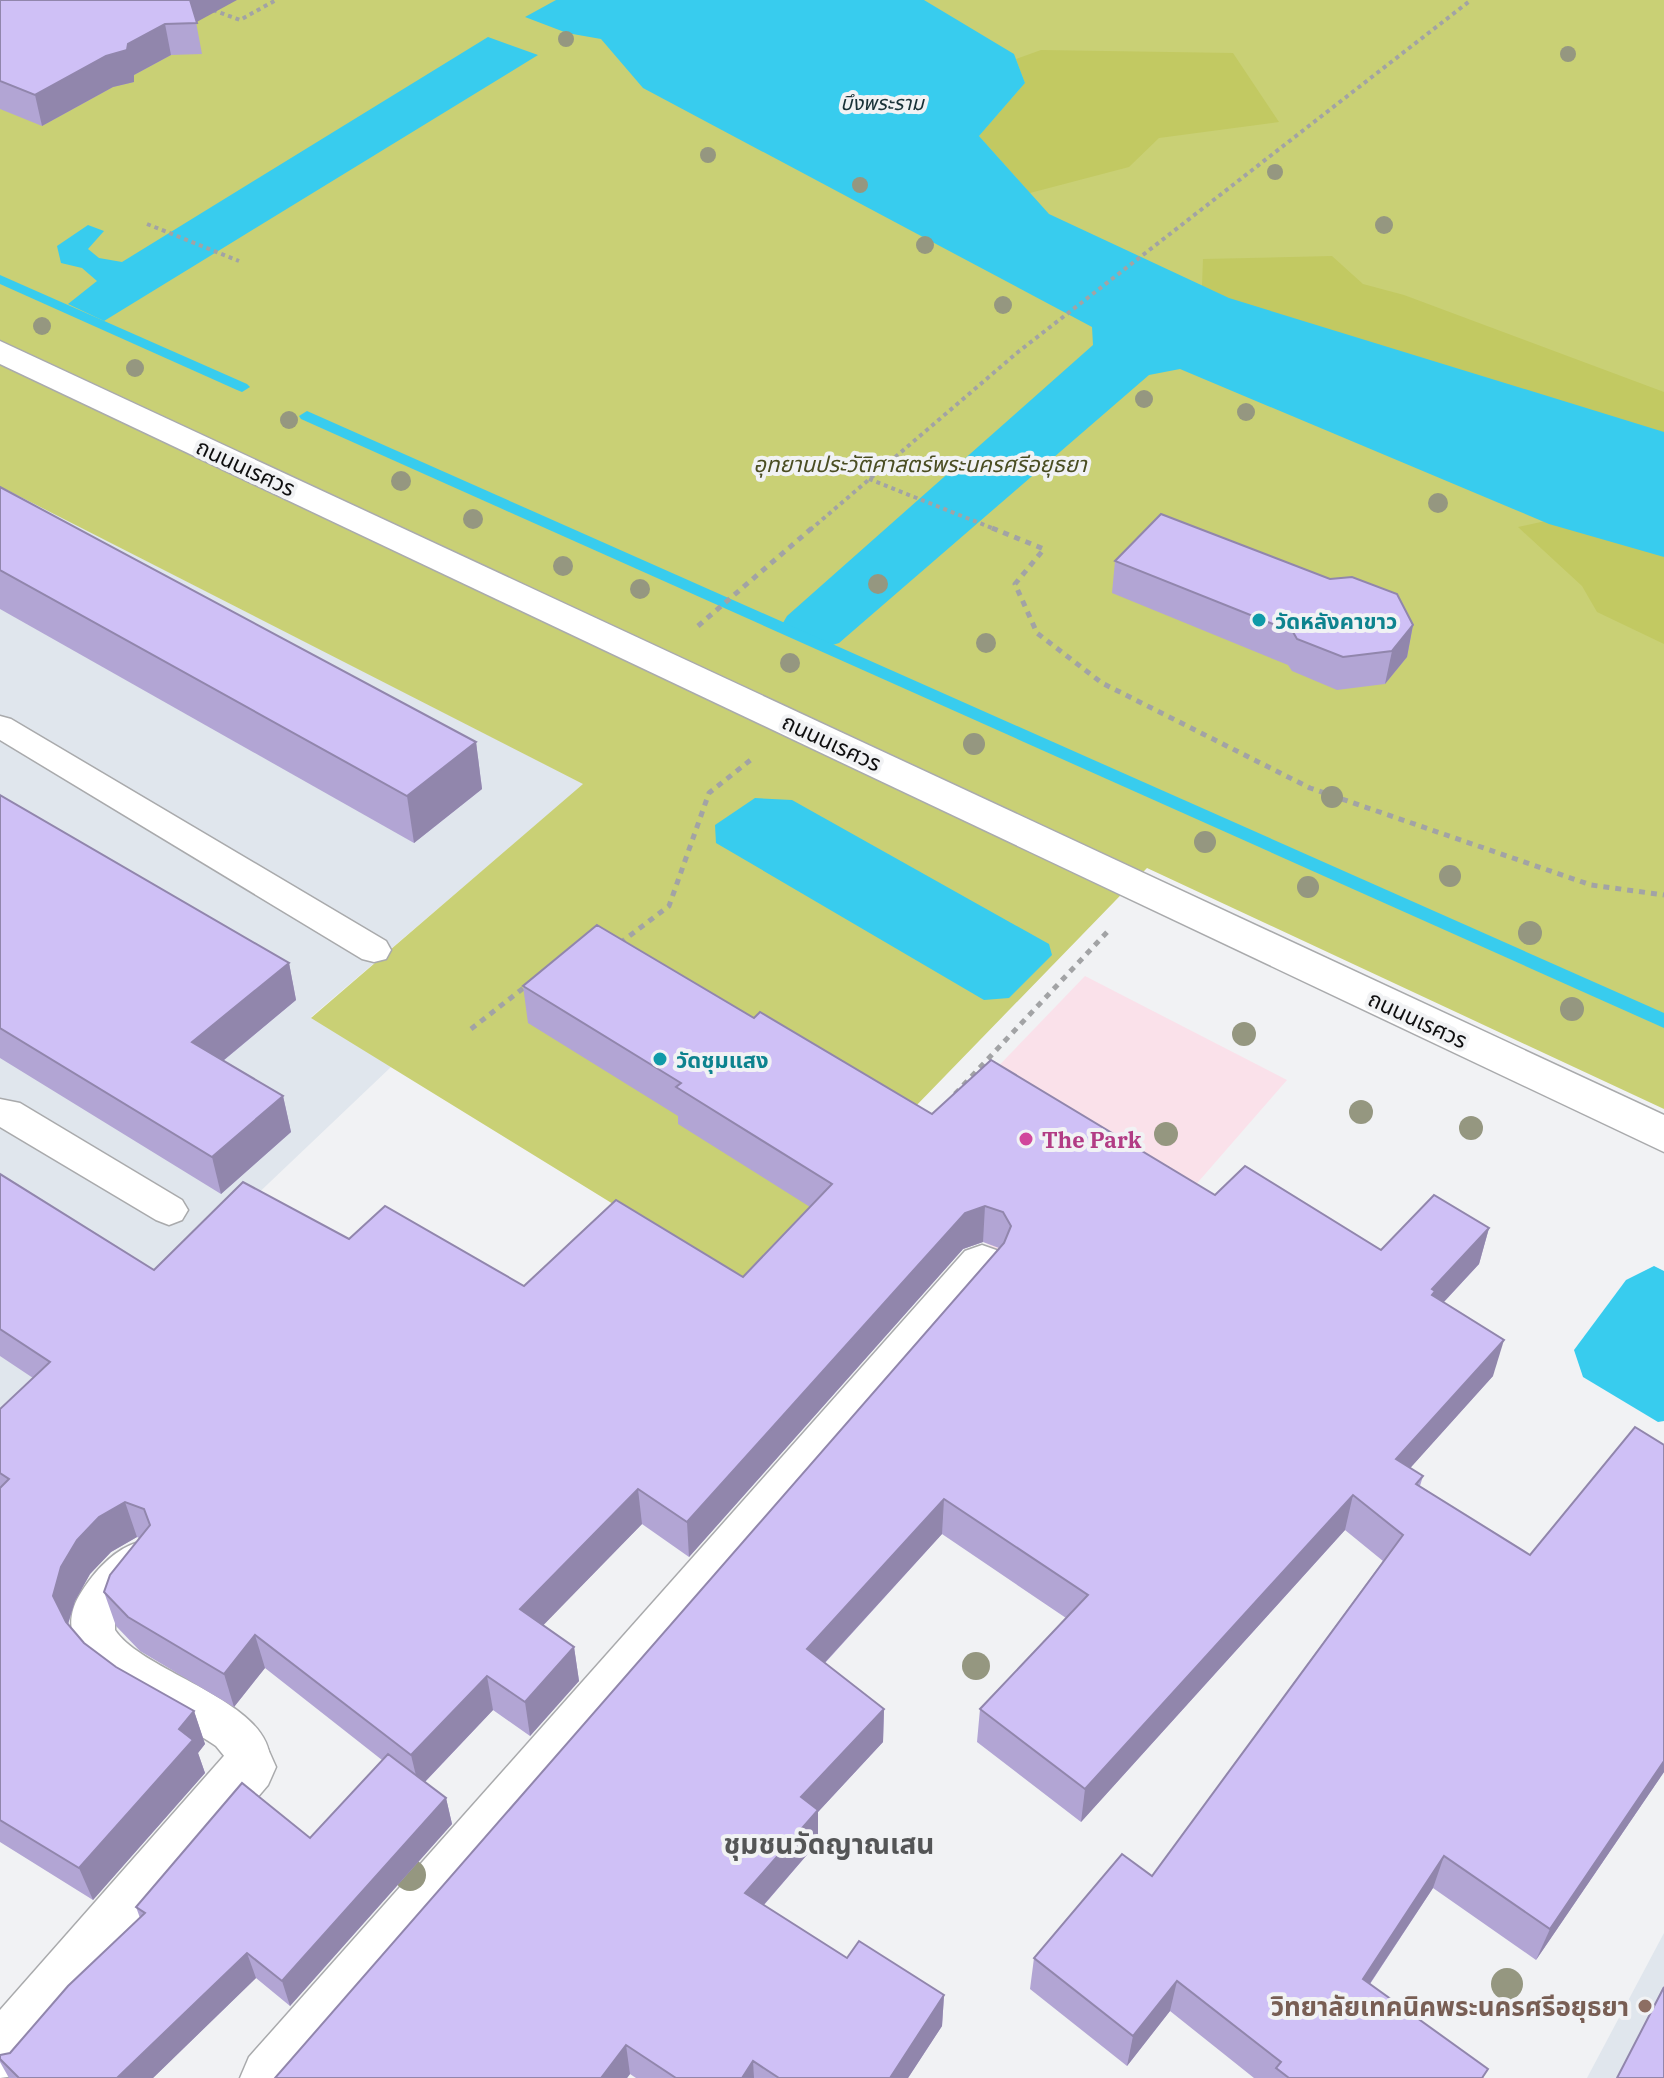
<svg xmlns="http://www.w3.org/2000/svg" width="1664" height="2078" font-family="'IBM Plex Serif','Noto Sans Thai',serif">
  <style>
    .commercial { fill: #fae1ea }
    .built { fill: #e0e6ed }
    .green { fill: #c9d075 }
    .forest { fill: #c2c962 }
    .water { fill: #38ccee }
    .lines { fill: none; stroke-linecap: round; stroke-linejoin: round }
    .stream { fill: #38ccee; fill-rule: evenodd }
    .lane-casing { stroke: #a9aaac; stroke-width: 3 }
    .street-casing { stroke: #a9aaac; stroke-width: 3 }
    .secondary-casing { stroke: #a9aaac; stroke-width: 3 }
    .path-far1 { stroke: #a2a3a5; stroke-width: 4; stroke-dasharray: 4 4; stroke-linecap: butt }
    .path { stroke: #a2a3a5; stroke-width: 5; stroke-dasharray: 6 6; stroke-linecap: butt }
    .lane { fill: #fff; fill-rule: evenodd }
    .street { fill: #fff; fill-rule: evenodd }
    .secondary { fill: #fff; fill-rule: evenodd }
    .tree { fill: #959780 }
    .wall { fill: #b2a5d4 }
    .shaded-wall { fill: #9186ac }
    .building { fill: #cfc0f6; stroke: #9186ac; stroke-width: 2 }
    .culture-dot { fill: #0f9aa8; stroke: #f1f2f4; stroke-width: 3 }
    .hotel-dot { fill: #d1479c; stroke: #f1f2f4; stroke-width: 3 }
    .education-dot { fill: #8d6e63; stroke: #f1f2f4; stroke-width: 3 }
    .labels { text-anchor: middle; dominant-baseline: central; stroke-width: 8; stroke-linejoin: round; paint-order: stroke }
    .far-water-label { font-size: 20px; font-style: italic; fill: #193137; stroke: #f1f2f4 }
    .park-label { font-size: 22px; font-style: italic; fill: #4a4d22; stroke: #f1f2f4 }
    .street-label { font-size: 22px; fill: #0e0e0f; stroke: #f1f2f4 }
    .culture-label { font-size: 22px; font-weight: bold; fill: #0d838f; stroke: #f1f2f4; text-anchor: start }
    .hotel-label { font-size: 22px; font-weight: bold; fill: #b23c85; stroke: #f1f2f4; text-anchor: start }
    .near-education-label { font-size: 26px; font-weight: bold; fill: #785e54; stroke: #f1f2f4; text-anchor: end }
    .near-neighbourhood-label { font-size: 28px; font-weight: bold; fill: #545556; stroke: #f1f2f4 }
  </style>
  <rect width="100%" height="100%" fill="#f1f2f4"/>
  <path class="commercial" d="M 1085,976 L 1287,1080 L 1091,1305 L 885,1184 Z"/>
  <g class="built">
    <path d="M 0,486 L 584,784 L 311,1017 L 391,1067 L 0,1439 Z"/>
    <path d="M 1664,1933 L 1664,2078 L 1587,2078 Z"/>
  </g>
  <path class="green" d="M 0,0 L 1664,0 L 1664,1109 L 1147,868 L 743,1284 L 311,1018 L 583,784 L 5,489 L 0,492 Z"/>
  <g class="forest">
    <path d="M 1041,50 L 1233,53 L 1279,122 L 1159,138 L 1129,167 L 1030,193 L 979,136 L 1025,83 L 1016,59 Z"/>
    <path d="M 1332,256 L 1363,284 L 1404,295 L 1664,392 L 1664,440 L 1200,340 L 1203,259 Z"/>
    <path d="M 1577,514 L 1664,543 L 1664,644 L 1597,612 L 1582,586 L 1518,527 Z"/>
  </g>
  <g class="water">
    <path d="M 556,0 L 924,0 L 1014,54 L 1025,83 L 979,136 L 1049,214 L 1229,298 L 1664,432 L 1664,557 L 1549,524 L 1180,369 L 1149,375 L 839,643 L 823,648 L 780,628 L 787,616 L 1093,345 L 1092,327 L 643,88 L 601,39 L 567,33 L 525,17 Z"/>
    <path d="M 488,37 L 538,55 L 104,321 L 68,304 L 97,281 L 82,268 L 61,263 L 57,246 L 88,225 L 104,231 L 88,249 L 99,258 L 122,262 Z"/>
    <path d="M 755,798 L 792,800 L 1049,944 L 1052,955 L 1009,998 L 984,1000 L 716,843 L 715,825 Z"/>
    <path d="M 1654,1266 L 1664,1271 L 1664,1421 L 1658,1422 L 1583,1377 L 1574,1350 L 1626,1280 Z"/>
  </g>
  <g class="lines">
    <g class="stream">
      <path d="M 0,275 L 247,384 L 250,387 L 242,392 L 237,390 L 0,284 Z"/>
      <path d="M 307,411 L 1664,1013 L 1664,1028 L 301,419 L 299,416 Z"/>
    </g>
    <defs>
      <g id="lane">
        <path d="M 0,716 L 11,719 L 386,941 L 391,950 L 386,959 L 374,962 L 362,959 L 0,740 Z"/>
        <path d="M 0,1099 L 20,1103 L 182,1200 L 188,1210 L 182,1220 L 169,1225 L 156,1220 L 0,1127 Z"/>
        <path d="M 136,1543 L 151,1548 L 157,1561 L 151,1574 L 115,1615 L 115,1630 C 147,1678 299,1706 265,1782 L 249,1788 L 233,1782 L 225,1757 L 216,1746 C 170,1713 32,1666 82,1591 C 95,1571 114,1550 136,1543 Z"/>
      </g>
      <g id="street">
        <path d="M 982,1245 L 999,1251 L 1006,1264 L 999,1277 L 309,2078 L 240,2078 L 249,2057 L 965,1251 Z"/>
        <path d="M 249,1742 L 268,1749 L 276,1767 L 268,1785 L 21,2075 L 0,2078 L 0,2010 L 230,1749 Z"/>
      </g>
      <path id="secondary" d="M 0,341 L 1664,1115 L 1664,1152 L 0,364 Z"/>
    </defs>
    <use href="#lane" class="lane-casing"/>
    <use href="#street" class="street-casing"/>
    <use href="#secondary" class="secondary-casing"/>
    <g class="path-far1">
      <path d="M 213,10 L 240,20 L 276,0"/>
      <path d="M 147,224 L 239,261"/>
      <path d="M 869,479 L 997,530"/>
      <path d="M 810,530 L 1018,352 L 1471,0"/>
    </g>
    <g class="path">
      <path d="M 992,528 L 1044,549 L 1015,584 L 1037,633 L 1102,683 L 1310,788 L 1591,885 L 1664,895"/>
      <path d="M 698,626 L 812,528"/>
      <path d="M 620,943 L 669,906 L 709,793 L 753,758"/>
      <path d="M 471,1029 L 526,986"/>
      <path d="M 955,1094 L 1110,929"/>
    </g>
    <use href="#lane" class="lane"/>
    <use href="#street" class="street"/>
    <use href="#secondary" class="secondary"/>
  </g>
  <g class="tree">
    <circle cx="566" cy="39" r="8"/>
    <circle cx="1568" cy="54" r="8"/>
    <circle cx="708" cy="155" r="8"/>
    <circle cx="1275" cy="172" r="8"/>
    <circle cx="860" cy="185" r="8"/>
    <circle cx="1384" cy="225" r="9"/>
    <circle cx="925" cy="245" r="9"/>
    <circle cx="1003" cy="305" r="9"/>
    <circle cx="42" cy="326" r="9"/>
    <circle cx="135" cy="368" r="9"/>
    <circle cx="1144" cy="399" r="9"/>
    <circle cx="1246" cy="412" r="9"/>
    <circle cx="289" cy="420" r="9"/>
    <circle cx="401" cy="481" r="10"/>
    <circle cx="1438" cy="503" r="10"/>
    <circle cx="473" cy="519" r="10"/>
    <circle cx="563" cy="566" r="10"/>
    <circle cx="878" cy="584" r="10"/>
    <circle cx="640" cy="589" r="10"/>
    <circle cx="986" cy="643" r="10"/>
    <circle cx="790" cy="663" r="10"/>
    <circle cx="974" cy="744" r="11"/>
    <circle cx="1332" cy="797" r="11"/>
    <circle cx="1205" cy="842" r="11"/>
    <circle cx="1450" cy="876" r="11"/>
    <circle cx="1308" cy="887" r="11"/>
    <circle cx="1530" cy="933" r="12"/>
    <circle cx="1572" cy="1009" r="12"/>
    <circle cx="1244" cy="1034" r="12"/>
    <circle cx="1361" cy="1112" r="12"/>
    <circle cx="1471" cy="1128" r="12"/>
    <circle cx="1166" cy="1134" r="12"/>
    <circle cx="976" cy="1666" r="14"/>
    <circle cx="410" cy="1875" r="16"/>
    <circle cx="1507" cy="1984" r="16"/>
  </g>
  <g class="wall">
    <path d="M 0,0 L 196,22 L 202,54 L 171,55 L 134,75 L 134,82 L 113,87 L 42,126 L 0,109 Z"/>
    <path d="M 0,487 L 476,742 L 482,789 L 414,843 L 0,609 Z"/>
    <path d="M 1115,561 L 1413,625 L 1407,657 L 1385,684 L 1337,690 L 1292,671 L 1288,665 L 1112,593 Z"/>
    <path d="M 0,795 L 289,963 L 296,1000 L 223,1061 L 283,1096 L 291,1132 L 221,1194 L 0,1058 Z"/>
    <path d="M 523,986 L 754,1018 L 932,1114 L 1215,1195 L 1381,1250 L 1489,1228 L 1479,1264 L 1444,1302 L 1493,1376 L 1410,1468 L 1423,1476 L 1420,1486 L 1664,1772 L 1536,1960 L 1433,1888 L 1370,1984 L 1484,2078 L 1254,2078 L 1170,2011 L 1127,2066 L 1030,1989 L 1034,1958 L 1152,1876 L 1383,1561 L 1345,1530 L 1081,1822 L 977,1742 L 980,1709 L 1066,1618 L 942,1534 L 825,1663 L 884,1709 L 883,1742 L 818,1812 L 818,1842 L 764,1905 L 847,1958 L 944,1995 L 942,2026 L 908,2078 L 636,2078 L 630,2074 L 627,2078 L 275,2078 L 999,1248 L 983,1242 L 963,1249 L 689,1557 L 642,1524 L 543,1625 L 574,1647 L 579,1681 L 530,1736 L 493,1710 L 425,1782 L 446,1798 L 452,1824 L 290,2006 L 256,1978 L 153,2078 L 9,2078 L 0,2062 L 0,2055 L 10,2053 L 140,1918 L 136,1907 L 310,1838 L 382,1760 L 265,1668 L 234,1707 L 140,1651 L 116,1626 L 104,1592 L 139,1538 L 137,1537 L 111,1552 L 90,1574 L 75,1601 L 68,1625 L 84,1643 L 116,1667 L 194,1711 L 205,1744 L 198,1753 L 205,1773 L 93,1900 L 0,1842 L 0,1409 L 33,1378 L 0,1356 L 0,1174 L 154,1270 L 349,1239 L 524,1286 L 743,1277 L 810,1207 L 678,1124 L 678,1116 L 528,1023 Z"/>
  </g>
  <g class="shaded-wall">
    <path d="M 189,0 L 237,0 L 193,24 Z"/>
    <path d="M 165,24 L 171,55 L 134,75 L 134,82 L 113,87 L 42,126 L 35,95 Z"/>
    <path d="M 1413,625 L 1407,657 L 1385,684 L 1392,651 Z"/>
    <path d="M 476,742 L 482,789 L 414,843 L 407,796 Z"/>
    <path d="M 289,963 L 296,1000 L 201,1079 L 192,1042 Z"/>
    <path d="M 283,1096 L 291,1132 L 221,1194 L 212,1157 Z"/>
    <path d="M 985,1206 L 983,1242 L 963,1249 L 689,1557 L 687,1522 L 965,1213 Z"/>
    <path d="M 1489,1228 L 1479,1264 L 1427,1320 L 1432,1289 Z"/>
    <path d="M 1504,1340 L 1493,1376 L 1386,1495 L 1396,1459 Z"/>
    <path d="M 638,1489 L 642,1524 L 526,1643 L 520,1609 Z"/>
    <path d="M 1353,1495 L 1345,1530 L 1081,1822 L 1085,1789 Z"/>
    <path d="M 944,1499 L 942,1534 L 807,1682 L 807,1649 Z"/>
    <path d="M 125,1502 L 137,1537 L 111,1552 L 90,1574 L 75,1601 L 66,1630 L 53,1596 L 61,1567 L 77,1540 L 99,1517 Z"/>
    <path d="M 255,1635 L 265,1668 L 234,1707 L 224,1674 Z"/>
    <path d="M 574,1647 L 579,1681 L 530,1736 L 525,1702 Z"/>
    <path d="M 487,1676 L 493,1710 L 419,1788 L 411,1755 Z"/>
    <path d="M 884,1709 L 883,1742 L 818,1812 L 818,1842 L 747,1924 L 745,1893 L 801,1797 Z"/>
    <path d="M 194,1711 L 205,1744 L 198,1753 L 205,1773 L 93,1900 L 79,1868 L 179,1729 Z"/>
    <path d="M 1664,1761 L 1664,1772 L 1536,1960 L 1550,1929 Z"/>
    <path d="M 446,1798 L 452,1824 L 290,2006 L 282,1981 Z"/>
    <path d="M 1444,1856 L 1433,1888 L 1353,2009 L 1363,1979 Z"/>
    <path d="M 247,1953 L 256,1978 L 153,2078 L 117,2078 Z"/>
    <path d="M 1177,1981 L 1170,2011 L 1127,2066 L 1133,2036 Z"/>
    <path d="M 944,1995 L 942,2026 L 908,2078 L 890,2078 Z"/>
    <path d="M 626,2045 L 630,2074 L 627,2078 L 601,2078 Z"/>
    <path d="M 753,2061 L 754,2078 L 742,2078 Z"/>
  </g>
  <g class="building">
    <path d="M 0,0 L 190,0 L 197,23 L 165,24 L 128,44 L 127,50 L 106,56 L 35,95 L 0,81 Z"/>
    <path d="M 0,487 L 476,742 L 407,796 L 0,570 Z"/>
    <path d="M 1161,514 L 1330,579 L 1352,577 L 1397,594 L 1413,625 L 1392,651 L 1343,657 L 1297,639 L 1293,632 L 1115,561 Z"/>
    <path d="M 0,795 L 289,963 L 192,1042 L 283,1096 L 212,1157 L 0,1028 Z"/>
    <path d="M 597,925 L 754,1018 L 760,1012 L 932,1114 L 991,1060 L 1215,1195 L 1245,1166 L 1381,1250 L 1434,1195 L 1489,1228 L 1432,1289 L 1435,1291 L 1432,1295 L 1504,1340 L 1396,1459 L 1423,1476 L 1416,1484 L 1530,1555 L 1635,1427 L 1664,1445 L 1664,1761 L 1550,1929 L 1444,1856 L 1363,1979 L 1488,2069 L 1482,2078 L 1289,2078 L 1276,2068 L 1281,2062 L 1177,1981 L 1133,2036 L 1034,1958 L 1122,1854 L 1152,1876 L 1403,1535 L 1353,1495 L 1085,1789 L 980,1709 L 1088,1595 L 944,1499 L 807,1649 L 884,1709 L 801,1797 L 818,1810 L 745,1893 L 847,1958 L 859,1941 L 944,1995 L 890,2078 L 779,2078 L 753,2061 L 742,2078 L 676,2078 L 626,2045 L 601,2078 L 275,2078 L 1004,1243 L 1011,1226 L 1003,1212 L 985,1206 L 965,1213 L 687,1522 L 638,1489 L 520,1609 L 574,1647 L 525,1702 L 487,1676 L 411,1755 L 255,1635 L 224,1674 L 128,1617 L 104,1592 L 110,1575 L 150,1525 L 144,1509 L 125,1502 L 99,1517 L 77,1540 L 61,1567 L 53,1596 L 66,1622 L 84,1643 L 116,1667 L 194,1711 L 179,1729 L 193,1740 L 79,1868 L 0,1820 L 0,1488 L 9,1479 L 0,1473 L 0,1409 L 50,1362 L 0,1329 L 0,1174 L 154,1270 L 243,1182 L 349,1239 L 385,1206 L 524,1286 L 616,1200 L 743,1277 L 832,1184 L 676,1087 L 681,1083 L 523,986 Z"/>
    <path d="M 388,1754 L 446,1798 L 282,1981 L 247,1953 L 117,2078 L 19,2078 L 0,2059 L 0,2055 L 10,2053 L 68,1986 L 145,1913 L 136,1907 L 242,1783 L 310,1838 Z"/>
    <path d="M 1664,1987 L 1664,2078 L 1617,2078 Z"/>
  </g>
  <g class="culture-dot">
    <circle cx="1259" cy="620" r="8"/>
    <circle cx="660" cy="1059" r="8"/>
  </g>
  <circle class="hotel-dot" cx="1026" cy="1139" r="8"/>
  <circle class="education-dot" cx="1645" cy="2006" r="8"/>
  <g class="labels">
    <g class="far-water-label">
      <text x="882" y="102">บึงพระราม</text>
    </g>
    <g class="park-label">
      <text x="920" y="463">อุทยานประวัติศาสตร์พระนครศรีอยุธยา</text>
    </g>
    <g class="street-label">
      <text transform="translate(246 467) rotate(25)">ถนนนเรศวร</text>
      <text transform="translate(832 742) rotate(25)">ถนนนเรศวร</text>
      <text transform="translate(1418 1019) rotate(25)">ถนนนเรศวร</text>
    </g>
    <g class="culture-label">
      <text x="1275" y="620">วัดหลังคาขาว</text>
      <text x="676" y="1059">วัดชุมแสง</text>
    </g>
    <g class="hotel-label">
      <text x="1042" y="1139">The Park</text>
    </g>
    <g class="near-education-label">
      <text x="1629" y="2006">วิทยาลัยเทคนิคพระนครศรีอยุธยา</text>
    </g>
    <g class="near-neighbourhood-label">
      <text x="829" y="1843">ชุมชนวัดญาณเสน</text>
    </g>
  </g>
</svg>
